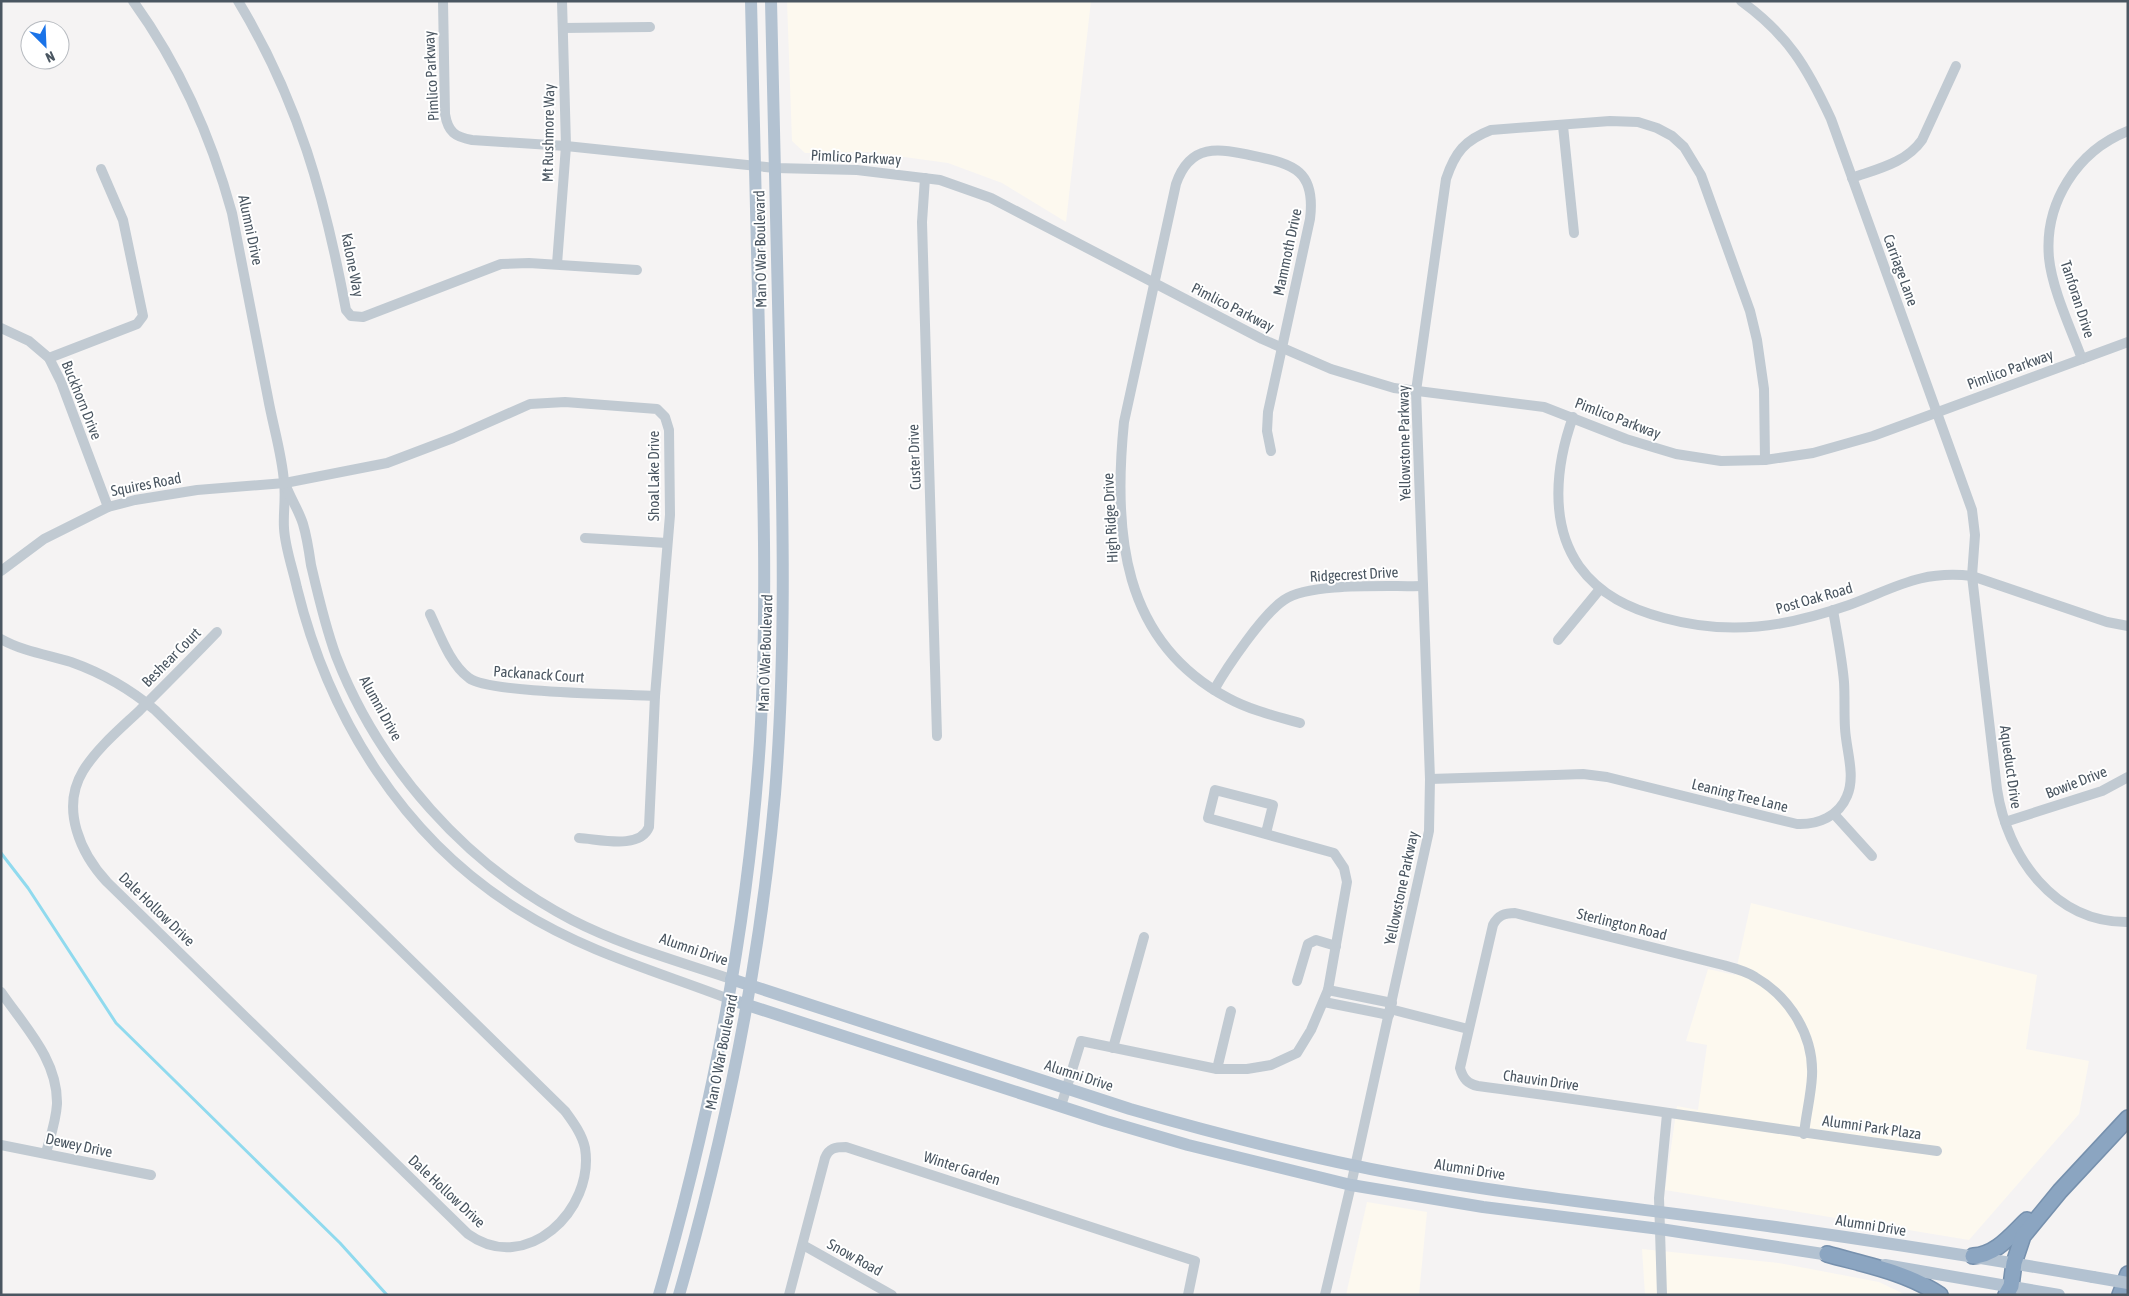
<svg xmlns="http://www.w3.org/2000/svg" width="2129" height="1296" font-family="'Asap Condensed',sans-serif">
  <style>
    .commercial { fill: #fdf9ef }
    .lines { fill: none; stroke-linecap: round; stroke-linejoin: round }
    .stream { stroke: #90daee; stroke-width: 3 }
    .highway-casing { stroke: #7690ad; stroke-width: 18 }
    .minor { stroke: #c1cad2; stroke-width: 10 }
    .major { stroke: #b3c2d1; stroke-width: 12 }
    .highway { stroke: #8ba5c1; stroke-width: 15 }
    .major-bridge { stroke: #b3c2d1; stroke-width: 12 }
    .labels { text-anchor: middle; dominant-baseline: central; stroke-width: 4; stroke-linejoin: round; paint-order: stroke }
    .street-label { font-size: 15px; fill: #4a5661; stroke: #fff }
  </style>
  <rect width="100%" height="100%" fill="#f5f3f3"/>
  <g class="commercial">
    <path d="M 787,1 L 1091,1 L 1066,222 L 1002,183 L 948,163 L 867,152 L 805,153 L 792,141 Z"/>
    <path d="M 1751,903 L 2037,975 L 2026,1049 L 2089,1061 L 2079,1114 L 1969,1240 L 1665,1190 L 1677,1106 L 1698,1110 L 1707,1045 L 1686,1041 L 1708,969 L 1735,975 Z"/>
    <path d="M 1367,1202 L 1427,1212 L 1419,1295 L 1346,1295 Z"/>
    <path d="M 1642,1249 L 1779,1263 L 1879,1282 L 1906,1295 L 1645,1295 Z"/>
  </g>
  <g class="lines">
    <path class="stream" d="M 1,853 L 28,888 L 116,1023 L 340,1243 L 387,1295"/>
    <defs>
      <g id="highway">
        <path d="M 1827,1254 C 1866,1265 1906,1272 1940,1295"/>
        <path d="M 1973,1256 C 1996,1255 2011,1235 2027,1220"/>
        <path d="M 2006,1295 L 2011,1286 L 2014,1263 L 2023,1236 L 2060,1191 L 2128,1118"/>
        <path d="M 2120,1295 L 2128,1274"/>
      </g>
    </defs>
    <use href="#highway" class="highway-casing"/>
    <g class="minor">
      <path d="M 133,1 C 180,66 211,136 232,213 C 244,275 256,336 268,398 C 273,426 282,454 284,482 C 286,498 283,513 284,528 C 285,548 293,569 297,588 C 329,718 403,838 519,910 C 586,952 656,971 729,999"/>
      <path d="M 238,1 C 298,100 325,197 346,310 L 351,316 L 363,317 L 501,264 L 529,263 L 637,270"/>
      <path d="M 443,1 L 445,114 C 448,132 455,137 472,140 L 566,146 L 775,168 L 857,170 L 940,180 L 991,198 L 1262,339 L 1331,369 L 1394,388 L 1544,407 L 1626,439 L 1676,454 L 1721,461 L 1765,460 L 1813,453 L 1873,436 L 2128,342"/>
      <path d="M 1741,1 C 1788,35 1807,67 1831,119 L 1972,510 L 1975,535 L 1972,576 L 1997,789 C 2007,856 2054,923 2128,922"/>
      <path d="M 563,28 L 650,27"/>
      <path d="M 1563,126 L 1574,233"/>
      <path d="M 925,178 L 922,222 L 937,736"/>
      <path d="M 1852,178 C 1877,169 1906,163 1922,140 L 1956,66"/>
      <path d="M 557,264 L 566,146 L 562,1"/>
      <path d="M 1,328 L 29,341 L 49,358 L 61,382 L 108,507"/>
      <path d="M 49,358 L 137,324 L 143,316 L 123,220 L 101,169"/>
      <path d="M 2082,359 C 2071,329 2052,289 2049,258 C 2044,203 2077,151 2128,131"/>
      <path d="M 1573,417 C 1556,464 1549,523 1579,566 C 1600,595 1630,609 1664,618 C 1730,636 1786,627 1849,605 C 1895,588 1920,570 1972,576 L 2107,622 L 2128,626"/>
      <path d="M 1271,451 L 1267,431 L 1268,412 L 1310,219 C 1316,171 1294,164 1254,156 C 1218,148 1190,143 1176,184 L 1124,422 C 1113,531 1121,641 1228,698 C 1250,710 1275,716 1300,723"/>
      <path d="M 286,486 C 291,499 299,511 303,524 C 307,537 309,551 311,565 C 318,595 325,626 336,656 C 379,767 466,865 572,920 C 623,946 678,961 731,979"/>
      <path d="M 585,538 L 667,543"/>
      <path d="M 1,571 L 44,539 L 108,507 L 135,500 L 197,490 L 285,483 L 387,463 L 453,438 L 530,404 L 565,402 L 657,409 L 665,417 L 669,430 L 670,515 L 655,696 L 649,827 C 640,850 599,839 579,838"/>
      <path d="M 430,614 C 440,635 450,664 469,678 C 488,693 623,694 655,696"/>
      <path d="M 1,639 C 22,651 48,655 71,662 C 102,673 130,689 155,710 L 565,1111 C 573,1122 582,1134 585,1148 C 595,1210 526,1276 468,1234 L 107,882 C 81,854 60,809 83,771 C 97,748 120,729 140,710 C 166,684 192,658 217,632"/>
      <path d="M 1558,640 L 1600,589"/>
      <path d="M 1214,690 C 1227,667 1263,614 1284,600 C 1311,582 1388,587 1423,586"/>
      <path d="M 1430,779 L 1555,775 L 1583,774 L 1607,777 L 1797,824 C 1818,825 1839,816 1847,796 C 1856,775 1846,750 1845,728 C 1844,713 1845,697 1844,682 C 1842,658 1837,634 1833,610"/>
      <path d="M 1834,814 L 1872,856"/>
      <path d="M 2005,822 L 2102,791 L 2128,777"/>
      <path d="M 1297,981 L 1308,944 L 1316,940 L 1336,946"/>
      <path d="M 1328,990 L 1392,1003"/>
      <path d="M 1,992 C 25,1027 58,1060 57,1104 C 56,1121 50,1138 46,1153"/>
      <path d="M 1324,1002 L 1389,1015"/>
      <path d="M 1390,1009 L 1468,1029"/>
      <path d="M 1113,1048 L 1144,937"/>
      <path d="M 1217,1069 L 1231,1011"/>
      <path d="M 1061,1106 L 1081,1041 L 1217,1069 L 1247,1069 L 1271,1065 L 1297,1053 L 1311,1030 L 1328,990 L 1347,882 L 1344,868 L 1334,853 L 1208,818 L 1215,790 L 1273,805 L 1266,833"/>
      <path d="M 1804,1134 C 1806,1114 1811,1096 1812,1076 C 1814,1036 1790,997 1755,977 C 1746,971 1734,968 1723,965 L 1515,913 C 1505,913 1498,915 1493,925 L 1460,1068 C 1463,1079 1468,1084 1478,1086 C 1631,1106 1784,1131 1937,1151"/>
      <path d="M 1,1145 L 151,1175"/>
      <path d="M 803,1245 L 892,1295"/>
      <path d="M 789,1295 L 825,1158 C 829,1148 835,1147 846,1147 L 1195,1261 L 1188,1295"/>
      <path d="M 1325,1295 L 1351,1185 L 1429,831 L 1430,779 L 1416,391 L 1446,179 C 1455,152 1465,140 1491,130 L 1610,121 L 1638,122 L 1657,128 L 1672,136 L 1684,147 L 1701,175 L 1750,311 L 1757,340 L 1764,389 L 1765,460"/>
      <path d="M 1662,1295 L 1659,1198 L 1667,1114"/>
    </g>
    <g class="major">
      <path d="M 731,979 L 1130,1109 C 1220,1135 1310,1158 1402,1175 C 1523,1197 1646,1209 1768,1226 C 1876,1241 1985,1258 2093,1277"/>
      <path d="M 729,999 L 1106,1121 L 1188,1145 L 1351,1185 L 1483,1207 L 1660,1229 L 1836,1256"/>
      <path d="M 1885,1265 L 2059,1295"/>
      <path d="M 659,1295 C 711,1114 748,929 760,741 C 767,619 764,497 760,375 C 757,250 754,126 751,1"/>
      <path d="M 679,1295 C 726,1131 760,964 775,794 C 786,658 783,523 780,388 C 777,259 774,130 771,1"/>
    </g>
    <use href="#highway" class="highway"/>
    <path class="major-bridge" d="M 2093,1277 L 2128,1283"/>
  </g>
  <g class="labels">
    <g class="street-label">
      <text transform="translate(431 76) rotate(-93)">Pimlico Parkway</text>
      <text transform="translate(548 133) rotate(-89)">Mt Rushmore Way</text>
      <text transform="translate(856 157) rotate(3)">Pimlico Parkway</text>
      <text transform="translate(251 230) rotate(78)">Alumni Drive</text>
      <text transform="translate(760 249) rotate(-91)">Man O War Boulevard</text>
      <text transform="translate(1287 252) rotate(-78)">Mammoth Drive</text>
      <text transform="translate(353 265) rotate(79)">Kalone Way</text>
      <text transform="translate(1901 270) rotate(70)">Carriage Lane</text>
      <text transform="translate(2078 299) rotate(72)">Tanforan Drive</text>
      <text transform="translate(1233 307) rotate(27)">Pimlico Parkway</text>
      <text transform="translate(2010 369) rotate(-20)">Pimlico Parkway</text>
      <text transform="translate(82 400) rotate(68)">Buckhorn Drive</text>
      <text transform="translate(1618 418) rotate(21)">Pimlico Parkway</text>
      <text transform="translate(1404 443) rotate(-91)">Yellowstone Parkway</text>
      <text transform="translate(914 457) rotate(-92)">Custer Drive</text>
      <text transform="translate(653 476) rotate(-90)">Shoal Lake Drive</text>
      <text transform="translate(146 484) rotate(-11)">Squires Road</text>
      <text transform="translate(1110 518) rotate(-93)">High Ridge Drive</text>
      <text transform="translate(1354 574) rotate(-3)">Ridgecrest Drive</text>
      <text transform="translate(1814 598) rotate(-16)">Post Oak Road</text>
      <text transform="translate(765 653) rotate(-88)">Man O War Boulevard</text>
      <text transform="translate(171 657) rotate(-45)">Beshear Court</text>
      <text transform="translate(539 674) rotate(4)">Packanack Court</text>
      <text transform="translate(381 708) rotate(61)">Alumni Drive</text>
      <text transform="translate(2011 767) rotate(82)">Aqueduct Drive</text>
      <text transform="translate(2076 782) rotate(-21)">Bowie Drive</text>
      <text transform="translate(1740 795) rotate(14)">Leaning Tree Lane</text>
      <text transform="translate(1401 888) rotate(-78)">Yellowstone Parkway</text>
      <text transform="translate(157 909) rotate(44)">Dale Hollow Drive</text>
      <text transform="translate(1622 924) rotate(14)">Sterlington Road</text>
      <text transform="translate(694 949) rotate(19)">Alumni Drive</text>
      <text transform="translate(721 1052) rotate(-79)">Man O War Boulevard</text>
      <text transform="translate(1079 1075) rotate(18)">Alumni Drive</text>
      <text transform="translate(1541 1080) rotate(8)">Chauvin Drive</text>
      <text transform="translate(1872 1127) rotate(8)">Alumni Park Plaza</text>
      <text transform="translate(79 1145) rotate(12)">Dewey Drive</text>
      <text transform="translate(962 1168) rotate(18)">Winter Garden</text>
      <text transform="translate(1470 1169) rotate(9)">Alumni Drive</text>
      <text transform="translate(447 1191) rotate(43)">Dale Hollow Drive</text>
      <text transform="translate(1871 1225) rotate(9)">Alumni Drive</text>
      <text transform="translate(855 1257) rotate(29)">Snow Road</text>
    </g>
  </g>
  <rect width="2129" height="1296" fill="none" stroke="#4a5661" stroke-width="5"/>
  <g transform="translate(45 45) rotate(156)"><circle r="24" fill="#ffffff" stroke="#b7bbc0"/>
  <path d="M0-4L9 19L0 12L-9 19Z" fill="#1a73e8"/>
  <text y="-8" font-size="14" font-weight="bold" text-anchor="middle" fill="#4a5661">N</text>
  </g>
</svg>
